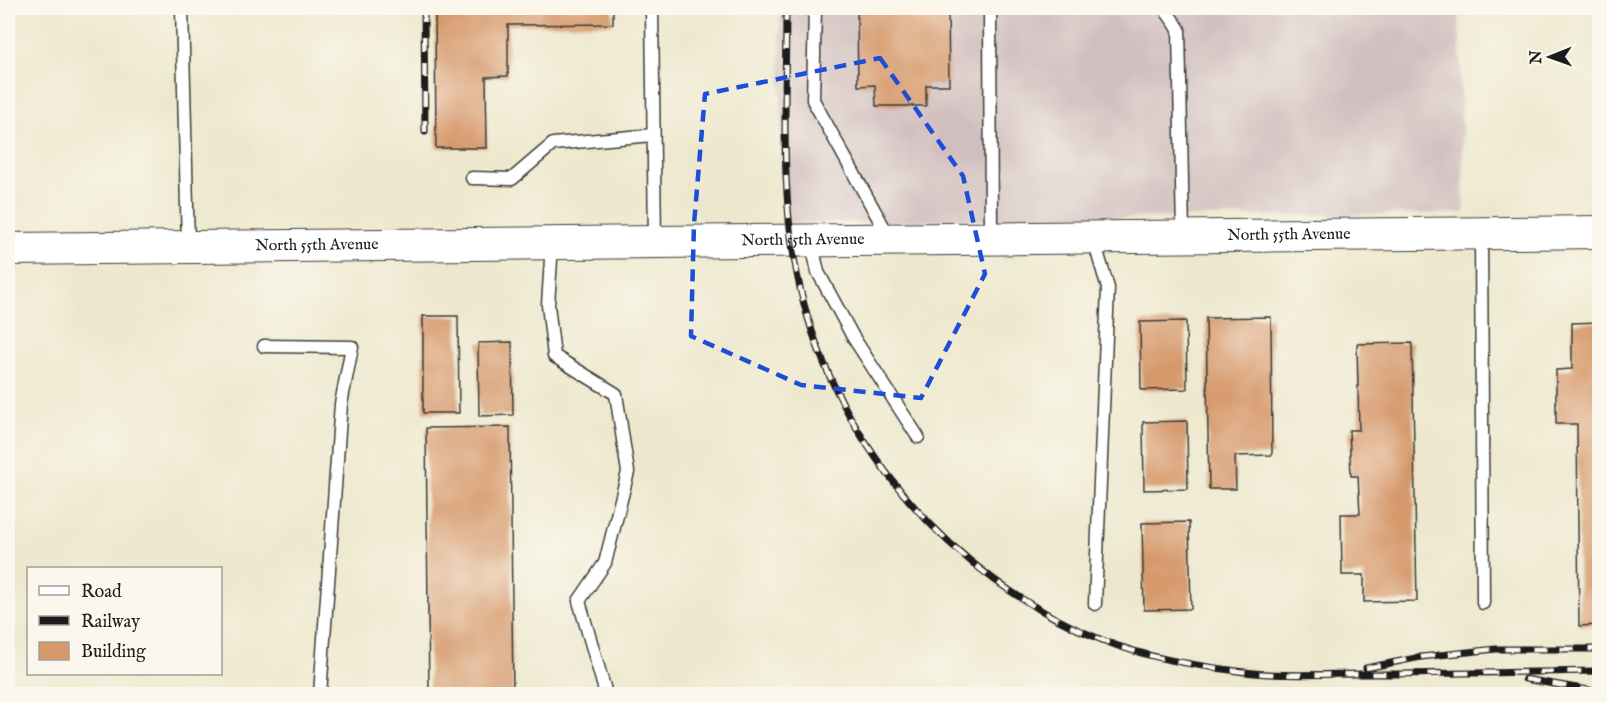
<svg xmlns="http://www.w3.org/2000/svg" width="1607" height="702" font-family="'IM FELL English',serif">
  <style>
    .industrial { fill: #d1bfbf }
    .building { fill: #d6996c }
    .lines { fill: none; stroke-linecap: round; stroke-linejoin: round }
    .service-casing { stroke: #3b3b37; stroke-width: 15 }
    .tertiary-casing { stroke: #3b3b37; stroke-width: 34 }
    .service { stroke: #fff; stroke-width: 12 }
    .tertiary { stroke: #fff; stroke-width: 32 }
    .rail-casing { stroke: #1c1c1c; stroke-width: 7 }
    .rail { stroke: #fbf7ec; stroke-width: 4.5; stroke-dasharray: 14; stroke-linecap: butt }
    .marked { fill: none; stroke: #1d4ed8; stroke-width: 4.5; stroke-dasharray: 12 8; stroke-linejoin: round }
    .labels { text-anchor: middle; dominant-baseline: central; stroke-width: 4.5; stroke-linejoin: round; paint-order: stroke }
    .street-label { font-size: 16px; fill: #1c1c1c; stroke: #fbf7ec }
  </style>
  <rect width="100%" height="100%" fill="#fbf7ec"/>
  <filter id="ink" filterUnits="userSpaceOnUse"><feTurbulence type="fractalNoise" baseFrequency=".0167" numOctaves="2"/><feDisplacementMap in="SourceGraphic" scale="12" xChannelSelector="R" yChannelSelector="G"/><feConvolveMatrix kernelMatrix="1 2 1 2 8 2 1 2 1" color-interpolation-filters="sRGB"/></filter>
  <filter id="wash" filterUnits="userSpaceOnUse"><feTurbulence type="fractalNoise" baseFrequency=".008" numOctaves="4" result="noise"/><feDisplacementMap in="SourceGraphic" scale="24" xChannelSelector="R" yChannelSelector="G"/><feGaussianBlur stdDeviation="1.35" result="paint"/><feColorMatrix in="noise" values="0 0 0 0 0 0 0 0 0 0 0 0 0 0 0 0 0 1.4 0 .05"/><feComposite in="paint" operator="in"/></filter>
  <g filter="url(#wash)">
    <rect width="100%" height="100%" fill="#ede8cd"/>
    <path class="industrial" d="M 780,8 L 1459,8 L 1464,213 L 782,223 Z"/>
    <g id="blocks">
      <g class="building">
        <path d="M 435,8 L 613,8 L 613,24 L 508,25 L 508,76 L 486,77 L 487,148 L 436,148 Z"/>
        <path d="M 857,8 L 948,8 L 949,85 L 926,85 L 926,106 L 876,106 L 875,85 L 858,86 Z"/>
        <path d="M 423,316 L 458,316 L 459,413 L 423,413 Z"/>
        <path d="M 1271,317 L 1272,455 L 1235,456 L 1236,489 L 1209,489 L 1206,318 Z"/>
        <path d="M 1186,321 L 1187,389 L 1141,390 L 1140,322 Z"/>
        <path d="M 1600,322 L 1600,625 L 1579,626 L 1577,424 L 1556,424 L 1556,370 L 1572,369 L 1572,323 Z"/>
        <path d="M 512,342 L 513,415 L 479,416 L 478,343 Z"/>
        <path d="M 1412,343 L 1417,601 L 1364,602 L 1364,575 L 1342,575 L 1341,514 L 1360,514 L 1358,476 L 1351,476 L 1349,430 L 1359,430 L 1357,344 Z"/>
        <path d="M 1187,421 L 1188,489 L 1144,490 L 1143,422 Z"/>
        <path d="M 510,427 L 513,694 L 429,694 L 426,428 Z"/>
        <path d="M 1189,522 L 1191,609 L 1144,610 L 1142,523 Z"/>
      </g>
    </g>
  </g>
  <g filter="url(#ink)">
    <use href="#blocks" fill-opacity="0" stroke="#3b3b37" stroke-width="1.5"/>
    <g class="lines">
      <defs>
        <g id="service">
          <path d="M 182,8 L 188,246"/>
          <path d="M 652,8 L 655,241"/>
          <path d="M 815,8 L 813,100 L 889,237"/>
          <path d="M 990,8 L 991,237"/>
          <path d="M 1164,8 L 1179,29 L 1183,235"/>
          <path d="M 472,178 L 512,179 L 553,144 L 653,135"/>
          <path d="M 1481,234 L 1483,603"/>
          <path d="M 1093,238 L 1108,288 L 1095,604"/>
          <path d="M 811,240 L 818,272 L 853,337 L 918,437"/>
          <path d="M 552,244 L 548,305 L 554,356 L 616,394 L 628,472 L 605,563 L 579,601 L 606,694"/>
          <path d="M 264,346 L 352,347 L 341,404 L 320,694"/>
        </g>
        <g id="tertiary">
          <path id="s1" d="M 8,249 L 1600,232"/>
        </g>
      </defs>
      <use href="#service" class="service-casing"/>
      <use href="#tertiary" class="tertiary-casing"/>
      <use href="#service" class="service"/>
      <use href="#tertiary" class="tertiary"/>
      <defs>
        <g id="rail">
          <path d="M 424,8 L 425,132"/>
          <path d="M 786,8 C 786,92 780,191 797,274 C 829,436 948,578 1102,640 C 1144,657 1192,665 1237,671 C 1278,677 1323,674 1364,674 C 1443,674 1521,672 1600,671"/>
          <path d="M 1366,668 L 1421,657 L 1496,649 L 1600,649"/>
          <path d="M 1525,679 L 1600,692"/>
        </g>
      </defs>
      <use href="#rail" class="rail-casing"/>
      <use href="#rail" class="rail"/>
    </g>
  </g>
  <path class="marked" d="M 880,58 L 963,176 L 985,274 L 921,398 L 801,385 L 691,336 L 694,224 L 705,94 Z"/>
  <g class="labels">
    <g class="street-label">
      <text stroke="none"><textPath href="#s1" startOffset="1281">North 55th Avenue</textPath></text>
      <text stroke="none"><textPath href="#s1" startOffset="795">North 55th Avenue</textPath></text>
      <text stroke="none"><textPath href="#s1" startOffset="309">North 55th Avenue</textPath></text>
    </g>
  </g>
  <rect width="1607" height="702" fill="none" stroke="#fbf7ec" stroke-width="30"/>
  <rect x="27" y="567" width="195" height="108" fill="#fbf7ec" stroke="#a29f99" stroke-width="1.5"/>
  <rect x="39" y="586" width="30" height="9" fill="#ffffff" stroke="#a29f99" stroke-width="1.5"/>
  <text x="81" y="597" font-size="18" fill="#1c1c1c">Road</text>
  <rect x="39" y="616" width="30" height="9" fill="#1c1c1c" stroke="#a29f99" stroke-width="1.5"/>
  <text x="81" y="627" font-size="18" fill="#1c1c1c">Railway</text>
  <rect x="39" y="642" width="30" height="18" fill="#d6996c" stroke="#a29f99" stroke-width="1.5"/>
  <text x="81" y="657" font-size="18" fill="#1c1c1c">Building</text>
  <g transform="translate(1550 57) rotate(269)" stroke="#fbf7ec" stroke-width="4.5" paint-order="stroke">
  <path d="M0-4.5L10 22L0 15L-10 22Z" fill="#1c1c1c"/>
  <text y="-9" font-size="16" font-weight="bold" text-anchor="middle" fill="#1c1c1c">N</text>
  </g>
</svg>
